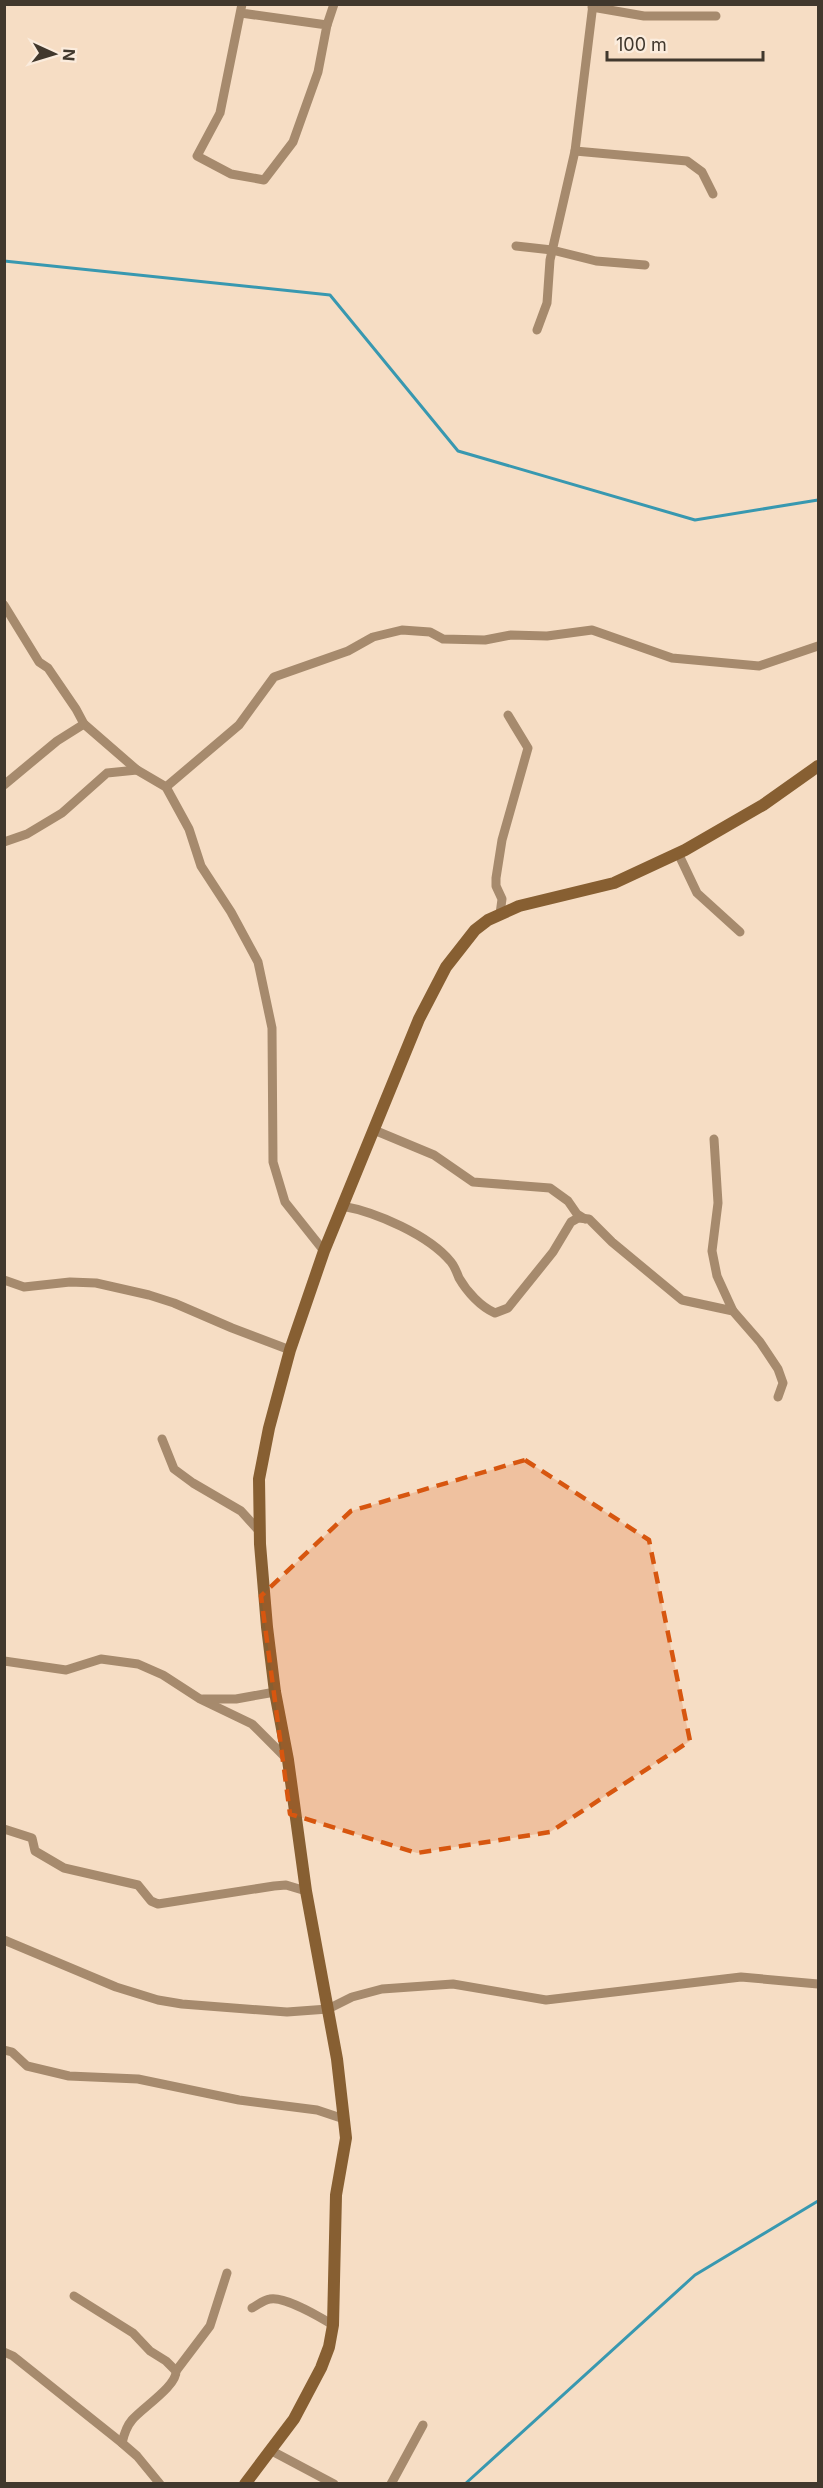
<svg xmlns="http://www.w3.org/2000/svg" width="823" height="2488" font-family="Inter,sans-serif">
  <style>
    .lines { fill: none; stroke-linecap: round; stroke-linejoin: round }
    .stream { stroke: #3898b0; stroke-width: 3 }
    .street { stroke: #a68a6d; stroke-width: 9 }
    .secondary { stroke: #875f32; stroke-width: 12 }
    .marked { fill: #d7560f; fill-opacity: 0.2; stroke: #d7560f; stroke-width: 4.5; stroke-dasharray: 12 8; stroke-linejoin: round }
  </style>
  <rect width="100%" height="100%" fill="#f6ddc4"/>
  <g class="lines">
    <g class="stream">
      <path d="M 4,261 L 330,295 L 458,451 L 695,520 L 818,500"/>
      <path d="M 465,2484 L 695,2275 L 818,2201"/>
    </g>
    <g class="street">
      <path d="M 592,7 L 644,16 L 716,16"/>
      <path d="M 241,13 L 327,25 L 318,72 L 293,142 L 264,180 L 231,174 L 197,156 L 220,113 L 242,4"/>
      <path d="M 327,25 L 334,4"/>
      <path d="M 575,151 L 687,161 L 702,172 L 713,194"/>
      <path d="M 516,246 L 552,250 L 596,261 L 645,265"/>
      <path d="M 537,330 L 547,303 L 550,260 L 575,151 L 593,4"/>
      <path d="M 4,605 L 39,662 L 48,668 L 76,709 L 84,724 L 137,770 L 166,787 L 189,829 L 201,866 L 231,912 L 258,962 L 272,1028 L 273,1162 L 285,1202 L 324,1251"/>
      <path d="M 4,785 L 57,741 L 84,724"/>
      <path d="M 166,787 L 239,725 L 274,677 L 348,651 L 373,637 L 402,630 L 430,632 L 443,639 L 485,640 L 511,635 L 547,636 L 592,630 L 672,658 L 759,666 L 818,646"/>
      <path d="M 4,842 L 27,834 L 62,813 L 107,773 L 137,770"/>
      <path d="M 678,853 L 697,893 L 740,932"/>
      <path d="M 500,914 L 502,899 L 496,886 L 496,878 L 502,840 L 528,748 L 508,715"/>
      <path d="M 374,1130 L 434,1155 L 473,1182 L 550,1188 L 568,1201 L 577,1214 L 585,1219"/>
      <path d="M 714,1139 L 718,1203 L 712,1251 L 717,1276 L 733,1311"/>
      <path d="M 342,1206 C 376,1212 429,1235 451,1262 C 455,1267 457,1273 459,1278 C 467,1292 481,1307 495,1313 L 508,1308 L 553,1252 L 571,1222 L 578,1218 L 589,1219 L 612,1242 L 682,1300 L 733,1311 L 760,1342 L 778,1369 L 783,1383 L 778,1397"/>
      <path d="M 4,1280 L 24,1287 L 70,1282 L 96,1283 L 149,1295 L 174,1303 L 232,1328 L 290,1350"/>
      <path d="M 162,1439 L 174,1469 L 193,1483 L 241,1511 L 260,1532"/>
      <path d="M 4,1661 L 66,1670 L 101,1659 L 138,1664 L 163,1675 L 200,1699 L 252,1724 L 288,1760"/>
      <path d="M 203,1699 L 236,1699 L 275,1692"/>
      <path d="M 4,1829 L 32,1838 L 35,1851 L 64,1868 L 138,1885 L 151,1901 L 158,1904 L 274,1886 L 286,1885 L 306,1891"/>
      <path d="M 4,1940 L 116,1987 L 158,2000 L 182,2004 L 287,2012 L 328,2009 L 352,1997 L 382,1989 L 453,1984 L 546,2000 L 741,1977 L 818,1984"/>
      <path d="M 4,2050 L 12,2052 L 27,2066 L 69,2076 L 138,2079 L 239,2100 L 317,2110 L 344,2119"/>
      <path d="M 74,2296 L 133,2333 L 150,2351 L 166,2361 L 176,2371 C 177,2386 142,2408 132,2420 C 126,2427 124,2434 122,2443"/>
      <path d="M 252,2308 C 258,2305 263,2300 270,2299 C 284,2296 320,2317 333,2325"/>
      <path d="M 4,2352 L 13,2356 L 122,2443 L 137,2456 L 160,2484"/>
      <path d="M 176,2371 L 210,2326 L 227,2273"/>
      <path d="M 270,2450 L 334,2484"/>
      <path d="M 391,2484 L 423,2425"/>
    </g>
    <path class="secondary" d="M 245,2484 L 294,2419 L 321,2368 L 329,2347 L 333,2325 L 336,2195 L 346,2138 L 337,2059 L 306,1891 L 288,1760 L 275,1692 L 267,1627 L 260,1544 L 259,1479 L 269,1428 L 290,1350 L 324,1251 L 419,1019 L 446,967 L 475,930 L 488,920 L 519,906 L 614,883 L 685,850 L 763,805 L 818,766"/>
  </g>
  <path class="marked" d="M 525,1460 L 649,1540 L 690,1741 L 550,1832 L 417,1853 L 290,1814 L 261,1596 L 351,1511 Z"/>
  <rect width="823" height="2488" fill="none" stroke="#41382d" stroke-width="12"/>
  <g transform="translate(54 54) rotate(94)" stroke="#fbecdd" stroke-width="4.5" paint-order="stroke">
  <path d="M0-4.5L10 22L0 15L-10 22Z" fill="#41382d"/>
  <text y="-9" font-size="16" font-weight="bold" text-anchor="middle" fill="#41382d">N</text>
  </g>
  <path d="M607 51v9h156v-9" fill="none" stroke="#41382d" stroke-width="3"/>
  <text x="616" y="51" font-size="18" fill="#41382d" stroke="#fbecdd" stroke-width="4.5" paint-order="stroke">100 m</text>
</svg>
